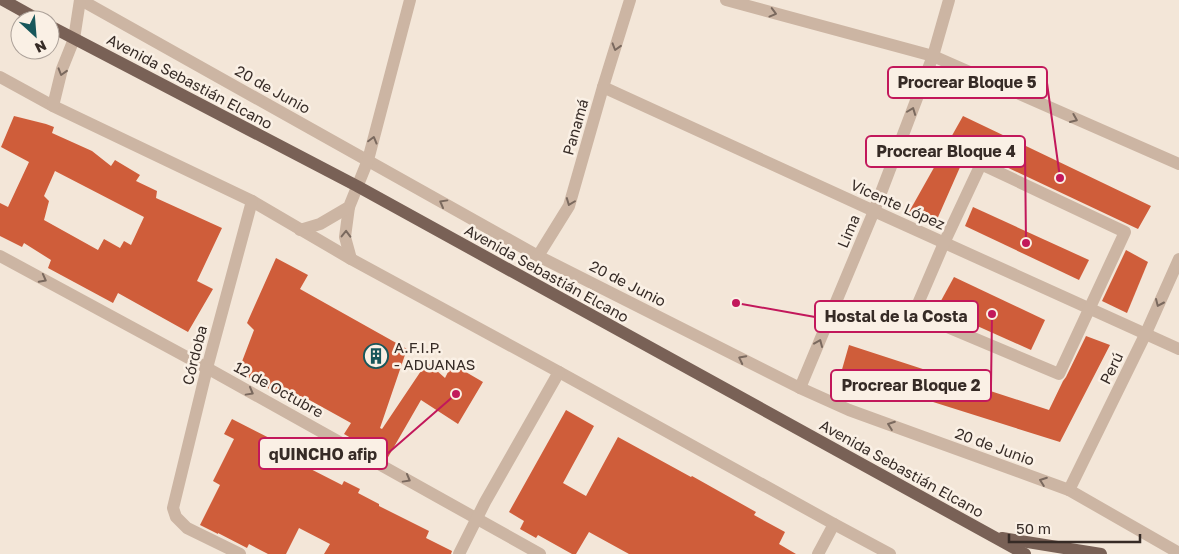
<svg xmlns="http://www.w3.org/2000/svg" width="1179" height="554" font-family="'Golos Text',sans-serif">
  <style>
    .building { fill: #cf5d3a; fill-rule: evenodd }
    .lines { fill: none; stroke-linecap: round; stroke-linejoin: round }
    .minor { stroke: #ccb5a3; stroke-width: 12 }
    .major { stroke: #796156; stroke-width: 12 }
    .oneway { stroke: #7a695e }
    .labels { text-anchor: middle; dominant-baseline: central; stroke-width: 5; stroke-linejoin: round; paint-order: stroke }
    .street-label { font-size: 15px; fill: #362b26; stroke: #faf0e5 }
    .poi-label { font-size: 15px; fill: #362b26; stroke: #faf0e5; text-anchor: start }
    .leader { fill: none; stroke: #c2185b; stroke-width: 2 }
    .callout-dot { fill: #c2185b; stroke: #faf0e5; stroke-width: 2 }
    .callout { fill: #faf0e5; stroke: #c2185b; stroke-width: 2 }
    .callout-label { font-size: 16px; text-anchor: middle; font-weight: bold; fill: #362b26 }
  </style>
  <rect width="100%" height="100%" fill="#f3e6d8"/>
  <g class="building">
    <path d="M 14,116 L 46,124 L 54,127 L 52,133 L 92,151 L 111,166 L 115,160 L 140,175 L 136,181 L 157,191 L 156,198 L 222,228 L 197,281 L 213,289 L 188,332 L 118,293 L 113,303 L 48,268 L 51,260 L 24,243 L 22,247 L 0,236 L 0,203 L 8,207 L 29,162 L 1,147 ZM 55,171 L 144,217 L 131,245 L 124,241 L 120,248 L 104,239 L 98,250 L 44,220 L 49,201 L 44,196 Z"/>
    <path d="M 963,116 L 1151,206 L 1138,229 L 968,149 L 935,224 L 909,212 Z"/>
    <path d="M 973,207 L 1089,260 L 1079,280 L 965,226 Z"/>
    <path d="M 1126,250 L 1148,262 L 1127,313 L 1102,301 Z"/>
    <path d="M 276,258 L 308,275 L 300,289 L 407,349 L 380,428 L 382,429 L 427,362 L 445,378 L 452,364 L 483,382 L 458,424 L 421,400 L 387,459 L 344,434 L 351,423 L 304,397 L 299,405 L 238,372 L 254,330 L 247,323 Z"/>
    <path d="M 954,277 L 1045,320 L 1031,350 L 937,308 Z"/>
    <path d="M 1086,336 L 1110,345 L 1060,442 L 841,373 L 849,345 L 1049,410 L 1063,381 L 1066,377 Z"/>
    <path d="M 566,410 L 594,426 L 563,483 L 586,496 L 618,437 L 691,477 L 692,476 L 756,512 L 754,515 L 785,532 L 779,544 L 796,554 L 629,554 L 589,532 L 576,554 L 572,554 L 538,535 L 536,538 L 520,529 L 524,521 L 509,512 Z"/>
    <path d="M 232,419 L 295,451 L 291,459 L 342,485 L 344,481 L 360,489 L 358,493 L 379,504 L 379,506 L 429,531 L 426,538 L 452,551 L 451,554 L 324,554 L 330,544 L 299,528 L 286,554 L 268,554 L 249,544 L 247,548 L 218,533 L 218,534 L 200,525 L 220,485 L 213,481 L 234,439 L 224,434 Z"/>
  </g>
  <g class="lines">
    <g class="minor">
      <path d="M 81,0 L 538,256 L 800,388 L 849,410 L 1069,490 L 1179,553"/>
      <path d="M 726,0 L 933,56 L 1179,164"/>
      <path d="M 0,77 L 53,106 L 252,201 L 351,259 L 559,372 L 834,524 L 890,554"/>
      <path d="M 603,87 L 874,211 L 1179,349"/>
      <path d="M 53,106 L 62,69 L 74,39 L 80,0"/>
      <path d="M 981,164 L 1125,232 L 1059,374 L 914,313 L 944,243 Z"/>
      <path d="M 349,207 L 345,237 L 351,259"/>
      <path d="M 300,230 L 320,224 L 349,207 L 368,160 L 410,0"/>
      <path d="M 0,256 L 207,368 L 540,554"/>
      <path d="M 538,256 L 569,206 L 603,87 L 630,0"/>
      <path d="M 800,388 L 874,211 L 933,56 L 949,0"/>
      <path d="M 1069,490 L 1146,333 L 1179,259"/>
      <path d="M 240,554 L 187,528 L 176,517 L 173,508 L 207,368 L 252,201"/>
      <path d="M 459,554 L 485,502 L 559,372"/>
      <path d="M 818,554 L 834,524"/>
    </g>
    <g class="major">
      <path d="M 3,0 L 39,20"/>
      <path d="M 50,26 L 357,186 L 1025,554"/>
      <path d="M 1002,538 L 1101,554"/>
    </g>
  </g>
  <defs><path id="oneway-chevron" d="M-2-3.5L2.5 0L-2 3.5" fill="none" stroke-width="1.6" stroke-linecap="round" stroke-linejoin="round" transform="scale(1.25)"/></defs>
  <g class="oneway">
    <use href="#oneway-chevron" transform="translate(773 13) rotate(15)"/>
    <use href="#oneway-chevron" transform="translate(616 47) rotate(107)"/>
    <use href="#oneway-chevron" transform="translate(62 72) rotate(107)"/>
    <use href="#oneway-chevron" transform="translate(912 111) rotate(-69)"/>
    <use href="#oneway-chevron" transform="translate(1074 119) rotate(23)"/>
    <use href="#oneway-chevron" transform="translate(373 140) rotate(-75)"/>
    <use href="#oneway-chevron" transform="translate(570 202) rotate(111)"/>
    <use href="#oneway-chevron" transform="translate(443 203) rotate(-151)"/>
    <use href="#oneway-chevron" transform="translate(346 234) rotate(-89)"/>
    <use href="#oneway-chevron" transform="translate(43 279) rotate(28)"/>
    <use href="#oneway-chevron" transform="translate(1159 303) rotate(114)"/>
    <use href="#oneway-chevron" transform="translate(819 343) rotate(-67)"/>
    <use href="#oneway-chevron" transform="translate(742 359) rotate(-153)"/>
    <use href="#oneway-chevron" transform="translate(250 392) rotate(29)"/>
    <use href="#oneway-chevron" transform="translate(891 425) rotate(-160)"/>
    <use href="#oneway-chevron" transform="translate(407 479) rotate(29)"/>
    <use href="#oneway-chevron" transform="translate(1043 481) rotate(-160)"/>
  </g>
  <defs>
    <symbol id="building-ring" viewBox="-11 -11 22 22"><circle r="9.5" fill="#faf0e5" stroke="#18575b" stroke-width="1.5"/><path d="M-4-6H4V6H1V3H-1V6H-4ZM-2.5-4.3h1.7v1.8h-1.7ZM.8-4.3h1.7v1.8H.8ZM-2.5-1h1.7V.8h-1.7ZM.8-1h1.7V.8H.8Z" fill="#18575b"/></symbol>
  </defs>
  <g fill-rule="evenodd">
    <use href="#building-ring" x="362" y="342" width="28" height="28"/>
  </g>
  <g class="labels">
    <g class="street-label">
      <text transform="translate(190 81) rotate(28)">Avenida Sebastián Elcano</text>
      <text transform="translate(273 89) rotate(29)">20 de Junio</text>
      <text transform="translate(575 127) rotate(-74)">Panamá</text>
      <text transform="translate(898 204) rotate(24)">Vicente López</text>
      <text transform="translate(848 231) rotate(-67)">Lima</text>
      <text transform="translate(547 273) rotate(29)">Avenida Sebastián Elcano</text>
      <text transform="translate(628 283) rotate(27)">20 de Junio</text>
      <text transform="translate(194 355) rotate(-76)">Córdoba</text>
      <text transform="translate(1111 368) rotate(-64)">Perú</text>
      <text transform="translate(279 389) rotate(29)">12 de Octubre</text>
      <text transform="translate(995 446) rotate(20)">20 de Junio</text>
      <text transform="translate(902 468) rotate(29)">Avenida Sebastián Elcano</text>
    </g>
    <g class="poi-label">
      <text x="394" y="347">A.F.I.P.<tspan x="394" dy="17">- ADUANAS</tspan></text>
    </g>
  </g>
  <path class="leader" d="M1060 178L1047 83M1026 243L1025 151M736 303L815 317M992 314L991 386M456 394L387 454"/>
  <g class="callout-dot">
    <circle cx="1060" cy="178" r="5"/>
    <circle cx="1026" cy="243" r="5"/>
    <circle cx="736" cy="303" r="5"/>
    <circle cx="992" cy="314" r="5"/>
    <circle cx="456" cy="394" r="5"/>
  </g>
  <g class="callout">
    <rect x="888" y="67" width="159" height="31" rx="5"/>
    <rect x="866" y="136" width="159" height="31" rx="5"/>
    <rect x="815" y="301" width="163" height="31" rx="5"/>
    <rect x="831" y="370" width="160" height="31" rx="5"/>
    <rect x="259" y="438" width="128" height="31" rx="5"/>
  </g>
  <g class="callout-label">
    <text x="967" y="88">Procrear Bloque 5</text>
    <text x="946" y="157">Procrear Bloque 4</text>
    <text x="896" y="322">Hostal de la Costa</text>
    <text x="911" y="391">Procrear Bloque 2</text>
    <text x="323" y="460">qUINCHO afip</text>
  </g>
  <g transform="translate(35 35) rotate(154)"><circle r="24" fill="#faf0e5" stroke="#aca199"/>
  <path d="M0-4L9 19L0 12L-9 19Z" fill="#18575b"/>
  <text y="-8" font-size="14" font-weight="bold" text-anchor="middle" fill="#362b26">N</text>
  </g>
  <path d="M1009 534v8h131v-8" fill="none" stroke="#362b26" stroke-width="2.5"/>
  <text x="1016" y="534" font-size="15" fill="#362b26" stroke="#faf0e5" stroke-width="4" paint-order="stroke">50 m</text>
</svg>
